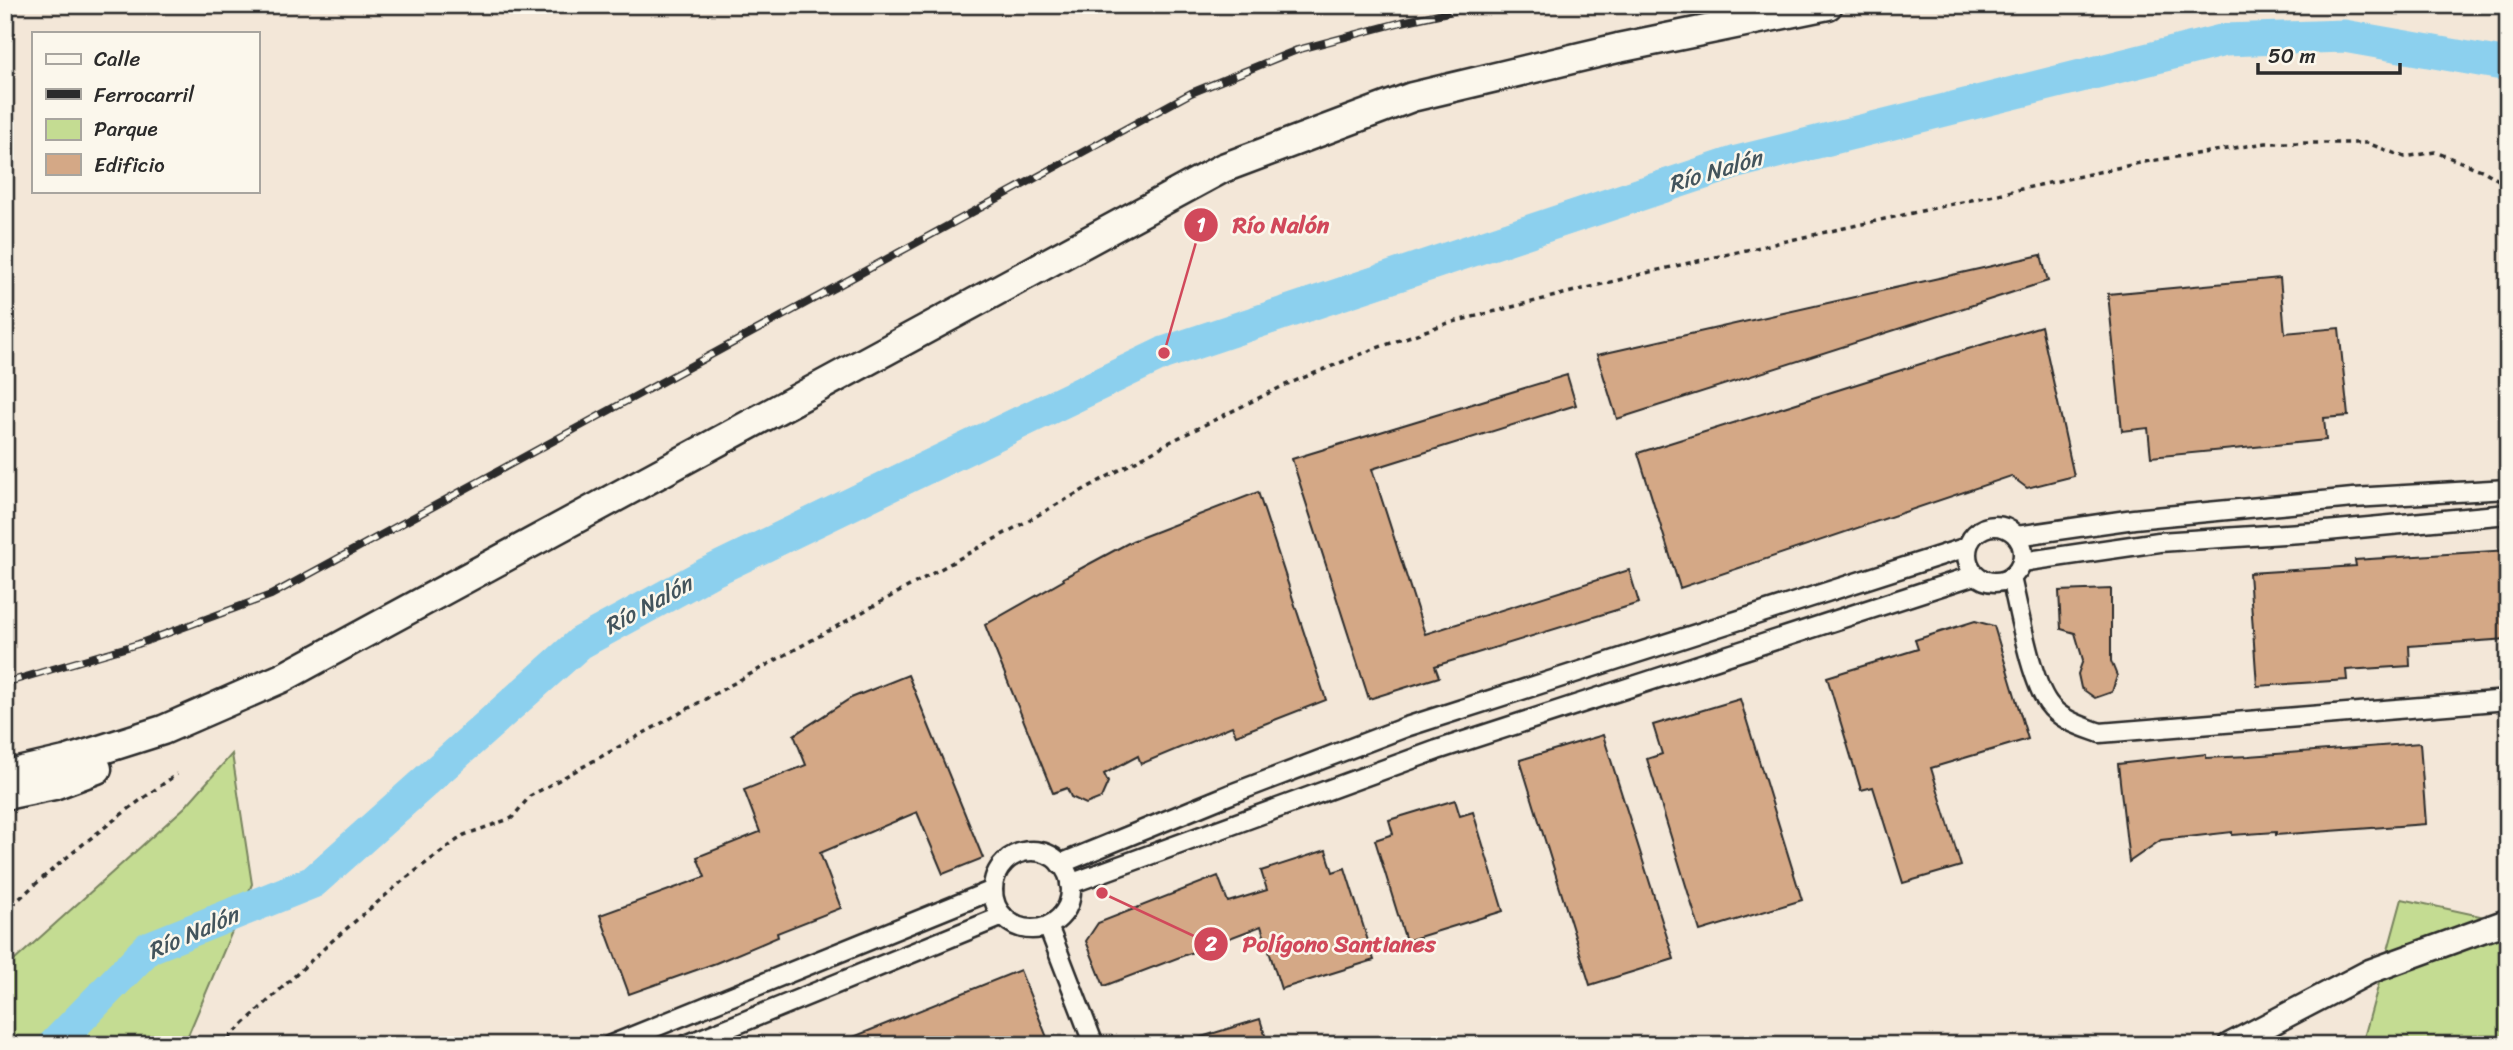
<svg xmlns="http://www.w3.org/2000/svg" width="2513" height="1050" font-family="Sriracha,sans-serif">
  <style>
    .green { fill: #c4dc92; stroke: #78845e; stroke-width: 2 }
    .lines { fill: none; stroke-linecap: round; stroke-linejoin: round }
    .river { stroke: #8cd0ee; stroke-width: 33 }
    .building { fill: #d4a886; stroke: #2b2b2b; stroke-width: 2 }
    .minor-casing { stroke: #2b2b2b; stroke-width: 23 }
    .tertiary-casing { stroke: #2b2b2b; stroke-width: 28 }
    .primary-casing { stroke: #2b2b2b; stroke-width: 33 }
    .path { stroke: #2b2b2b; stroke-width: 3.5; stroke-dasharray: 5 5; stroke-linecap: butt }
    .minor { stroke: #fbf7ec; stroke-width: 18 }
    .tertiary { stroke: #fbf7ec; stroke-width: 23 }
    .primary { stroke: #fbf7ec; stroke-width: 28 }
    .rail-casing { stroke: #2b2b2b; stroke-width: 8 }
    .rail { stroke: #fbf7ec; stroke-width: 5; stroke-dasharray: 16; stroke-linecap: butt }
    .labels { text-anchor: middle; dominant-baseline: central; stroke-width: 5; stroke-linejoin: round; paint-order: stroke }
    .water-label { font-size: 23px; font-style: italic; fill: #43545c; stroke: #fbf7ec }
    .leader { fill: none; stroke: #d1495b; stroke-width: 2.5 }
    .callout-dot { fill: #d1495b; stroke: #fbf7ec; stroke-width: 2.5 }
    .mark-label { font-size: 21px; text-anchor: middle; font-weight: bold; fill: #fff }
    .callout-label { font-size: 23px; text-anchor: middle; font-weight: bold; fill: #d1495b; stroke: #fbf7ec; stroke-width: 5; stroke-linejoin: round; paint-order: stroke }
  </style>
  <rect width="100%" height="100%" fill="#f3e7d8"/>
  <filter id="ink" filterUnits="userSpaceOnUse"><feTurbulence type="fractalNoise" baseFrequency=".0143" numOctaves="2"/><feDisplacementMap in="SourceGraphic" scale="14" xChannelSelector="R" yChannelSelector="G"/><feConvolveMatrix kernelMatrix="1 2 1 2 8 2 1 2 1" color-interpolation-filters="sRGB"/></filter>
  <g filter="url(#ink)">
    <g class="green">
      <path d="M 232,754 L 252,884 L 184,1045 L 5,1045 L 5,969 L 185,807 Z"/>
      <path d="M 2402,899 L 2508,922 L 2508,1045 L 2362,1045 Z"/>
    </g>
    <g class="lines">
      <path class="river" d="M 54,1045 L 148,948 L 313,882 L 580,643 L 708,573 L 1164,353 L 1737,162 L 2225,40 L 2344,36 L 2508,65"/>
    </g>
    <g class="building">
      <path d="M 2041,255 L 2048,281 L 1617,419 L 1597,355 Z"/>
      <path d="M 2280,278 L 2285,333 L 2339,328 L 2348,416 L 2324,418 L 2326,440 L 2151,457 L 2148,428 L 2122,431 L 2108,294 Z"/>
      <path d="M 2041,326 L 2074,476 L 2027,488 L 2011,476 L 1680,588 L 1638,453 Z"/>
      <path d="M 1567,375 L 1576,405 L 1372,469 L 1425,634 L 1629,570 L 1639,603 L 1435,666 L 1439,677 L 1369,699 L 1292,459 Z"/>
      <path d="M 1258,492 L 1326,700 L 1236,735 L 1232,726 L 1141,764 L 1138,756 L 1104,774 L 1108,782 L 1101,798 L 1086,804 L 1071,797 L 1067,788 L 1053,793 L 985,625 L 1064,580 L 1063,578 L 1132,541 Z"/>
      <path d="M 2508,550 L 2508,639 L 2409,646 L 2410,666 L 2346,670 L 2347,680 L 2257,686 L 2249,573 L 2356,566 L 2355,560 Z"/>
      <path d="M 2111,589 L 2111,661 L 2117,676 L 2112,692 L 2095,698 L 2081,688 L 2078,674 L 2083,660 L 2075,633 L 2061,629 L 2059,591 Z"/>
      <path d="M 1975,621 L 1994,626 L 2028,739 L 1931,768 L 1961,866 L 1903,883 L 1873,787 L 1861,790 L 1827,677 L 1918,649 L 1915,640 Z"/>
      <path d="M 908,675 L 983,858 L 943,874 L 917,812 L 820,853 L 841,908 L 777,933 L 778,937 L 716,963 L 629,994 L 600,915 L 705,877 L 697,857 L 760,832 L 744,790 L 806,765 L 794,735 L 851,698 Z"/>
      <path d="M 1740,699 L 1802,900 L 1700,931 L 1647,759 L 1662,754 L 1653,725 Z"/>
      <path d="M 1603,735 L 1674,959 L 1590,985 L 1520,760 Z"/>
      <path d="M 2420,743 L 2426,824 L 2276,835 L 2276,832 L 2232,835 L 2232,832 L 2161,840 L 2129,862 L 2118,764 L 2206,754 L 2206,758 L 2249,756 Z"/>
      <path d="M 1455,800 L 1460,816 L 1473,812 L 1503,911 L 1406,941 L 1375,840 L 1393,834 L 1389,820 Z"/>
      <path d="M 1326,850 L 1333,872 L 1345,868 L 1374,960 L 1281,989 L 1261,926 L 1104,986 L 1086,941 L 1098,923 L 1218,876 L 1228,902 L 1267,890 L 1261,871 Z"/>
      <path d="M 1020,970 L 1050,1045 L 836,1045 L 836,1044 Z"/>
      <path d="M 1260,1019 L 1268,1045 L 1188,1045 L 1188,1041 Z"/>
    </g>
    <g class="lines">
      <defs>
        <g id="minor">
          <circle cx="1995" cy="554" r="28"/>
          <path d="M 2017,536 L 2134,519 L 2353,498 L 2508,489"/>
          <path d="M 2022,562 L 2159,542 L 2316,532 L 2508,514"/>
          <path d="M 2011,578 C 2019,610 2030,678 2048,703 C 2060,720 2081,726 2100,733 L 2508,700"/>
          <circle cx="1032" cy="890" r="39"/>
          <path d="M 1060,864 L 1231,794 L 1406,727 L 1967,547"/>
          <path d="M 1070,884 L 1437,750 L 1975,575"/>
          <path d="M 1048,926 L 1094,1045"/>
          <path d="M 611,1045 L 993,890"/>
          <path d="M 686,1045 L 1003,916"/>
        </g>
        <path id="tertiary" d="M 2230,1045 L 2371,971 L 2508,921"/>
        <g id="primary">
          <path d="M 5,775 L 65,761 L 163,730 L 282,678 L 1223,168 L 1412,97 L 1618,48 L 1828,5"/>
          <path d="M 5,795 L 54,785 L 97,769"/>
        </g>
      </defs>
      <use href="#minor" class="minor-casing"/>
      <use href="#tertiary" class="tertiary-casing"/>
      <use href="#primary" class="primary-casing"/>
      <g class="path">
        <path d="M 5,912 C 59,861 116,817 177,774"/>
        <path d="M 221,1045 L 332,941 L 406,878 L 464,835 L 512,818 L 530,796 L 1170,442 L 1283,386 L 1374,349 L 1445,324 L 1654,271 L 1835,230 L 2144,162 L 2266,143 L 2367,143 L 2405,157 L 2435,152 L 2484,171 L 2508,186"/>
      </g>
      <use href="#minor" class="minor"/>
      <use href="#tertiary" class="tertiary"/>
      <use href="#primary" class="primary"/>
      <defs>
        <path id="rail" d="M 5,683 L 138,644 L 271,595 L 1191,93 L 1297,50 L 1402,22 L 1480,5"/>
      </defs>
      <use href="#rail" class="rail-casing"/>
      <use href="#rail" class="rail"/>
    </g>
  </g>
  <g class="labels">
    <g class="water-label">
      <text transform="translate(1715 171) rotate(-17)">Río Nalón</text>
      <text transform="translate(648 605) rotate(-29)">Río Nalón</text>
      <text transform="translate(193 933) rotate(-24)">Río Nalón</text>
    </g>
  </g>
  <path class="leader" d="M1164 353L1201 225M1102 893L1211 944"/>
  <g class="callout-dot">
    <circle cx="1164" cy="353" r="7"/>
    <circle cx="1102" cy="893" r="7"/>
    <circle cx="1201" cy="225" r="18"/>
    <circle cx="1211" cy="944" r="18"/>
  </g>
  <g class="mark-label">
    <text x="1201" y="232">1</text>
    <text x="1211" y="951">2</text>
  </g>
  <g class="callout-label">
    <text x="1281" y="233">Río Nalón</text>
    <text x="1339" y="952">Polígono Santianes</text>
  </g>
  <rect width="2513" height="1050" fill="none" stroke="#fbf7ec" stroke-width="28"/>
  <rect x="14" y="14" width="2485" height="1022" fill="none" stroke="#2b2b2b" stroke-width="2.5" filter="url(#ink)"/>
  <rect x="32" y="32" width="228" height="161" fill="#fbf7ec" stroke="#a8a59f" stroke-width="2"/>
  <rect x="46" y="54" width="35" height="10" fill="#fbf7ec" stroke="#a8a59f" stroke-width="2"/>
  <text x="94" y="66" font-size="21" fill="#2b2b2b">Calle</text>
  <rect x="46" y="89" width="35" height="10" fill="#2b2b2b" stroke="#a8a59f" stroke-width="2"/>
  <text x="94" y="102" font-size="21" fill="#2b2b2b">Ferrocarril</text>
  <rect x="46" y="119" width="35" height="21" fill="#c4dc92" stroke="#a8a59f" stroke-width="2"/>
  <text x="94" y="136" font-size="21" fill="#2b2b2b">Parque</text>
  <rect x="46" y="154" width="35" height="21" fill="#d4a886" stroke="#a8a59f" stroke-width="2"/>
  <text x="94" y="172" font-size="21" fill="#2b2b2b">Edificio</text>
  <path d="M2258 63v10h142v-10" fill="none" stroke="#2b2b2b" stroke-width="3.5"/>
  <text x="2268" y="63" font-size="21" fill="#2b2b2b" stroke="#fbf7ec" stroke-width="5" paint-order="stroke">50 m</text>
</svg>
